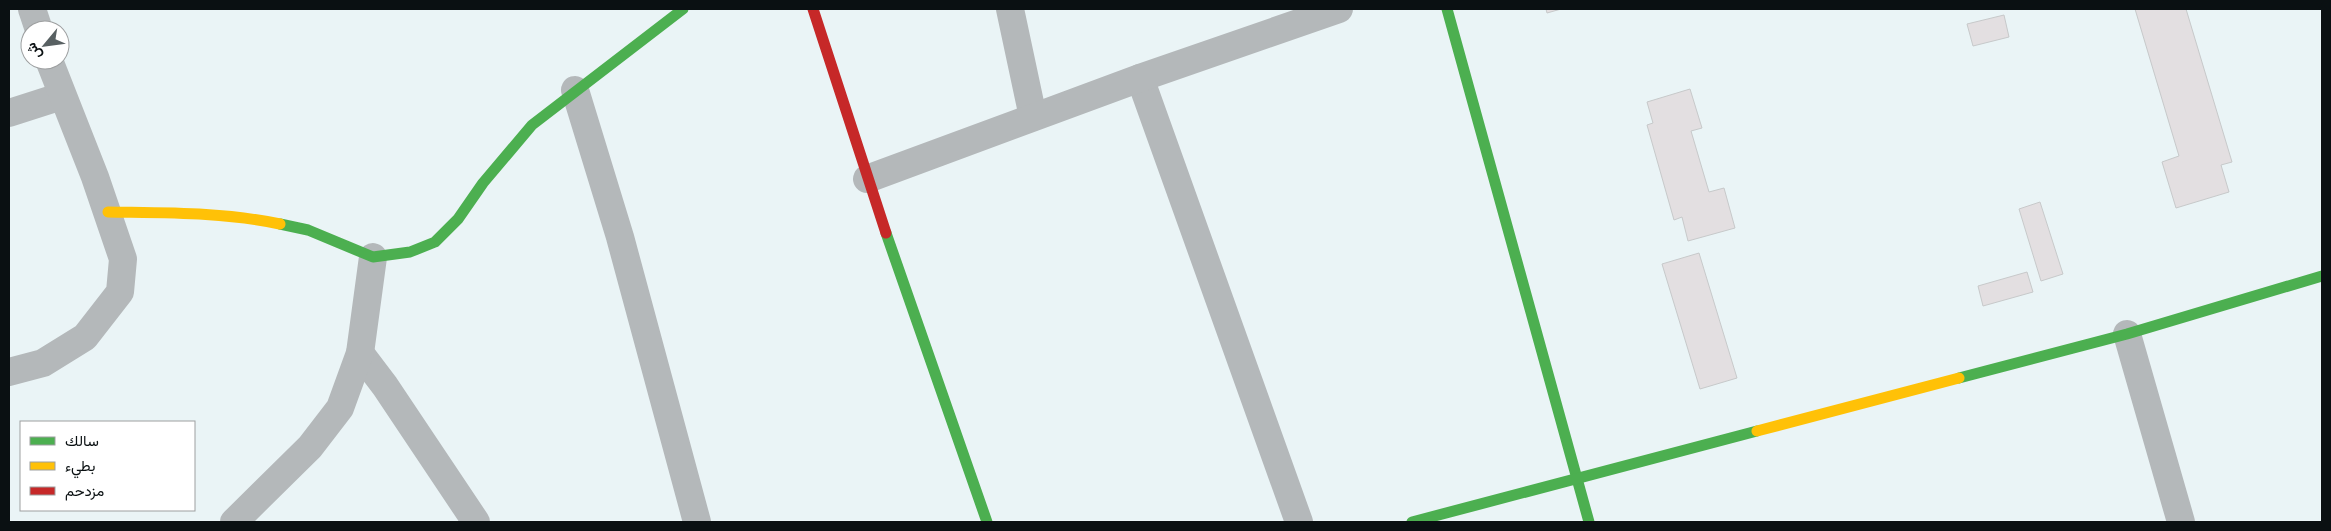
<svg xmlns="http://www.w3.org/2000/svg" width="2331" height="531" font-family="'Crimson Pro',Vazirmatn,serif">
  <style>
    .building { fill: #e3dfe1; stroke: #c7c9ca }
    .lines { fill: none; stroke-linecap: round; stroke-linejoin: round }
    .street { stroke: #b4b8ba; stroke-width: 28 }
    .fast { stroke: #4caf50; stroke-width: 11 }
    .slow { stroke: #ffc107; stroke-width: 11 }
    .jam { stroke: #c62828; stroke-width: 11 }
  </style>
  <rect width="100%" height="100%" fill="#eaf4f6"/>
  <g class="building">
    <path d="M 1546,9 L 1561,9 L 1547,13 Z"/>
    <path d="M 2135,9 L 2186,9 L 2232,162 L 2221,165 L 2229,192 L 2176,208 L 2162,162 L 2179,156 Z"/>
    <path d="M 2004,15 L 2009,37 L 1973,46 L 1967,24 Z"/>
    <path d="M 1690,89 L 1702,128 L 1691,131 L 1709,192 L 1724,188 L 1735,228 L 1688,241 L 1682,217 L 1674,220 L 1647,125 L 1653,123 L 1647,102 Z"/>
    <path d="M 2040,202 L 2063,274 L 2041,281 L 2019,209 Z"/>
    <path d="M 1699,253 L 1737,378 L 1700,389 L 1662,264 Z"/>
    <path d="M 2027,272 L 2033,292 L 1983,306 L 1978,286 Z"/>
  </g>
  <g class="lines">
    <g class="street">
      <path d="M 32,9 L 39,30"/>
      <path d="M 1010,9 L 1033,117"/>
      <path d="M 1140,78 L 1299,522"/>
      <path d="M 575,90 L 620,237 L 697,522"/>
      <path d="M 9,113 L 62,96"/>
      <path d="M 867,179 L 1140,78 L 1339,9"/>
      <path d="M 2127,334 L 2181,522"/>
      <path d="M 360,353 L 385,386 L 476,522"/>
      <path d="M 9,372 L 43,363 L 85,337 L 120,292 L 123,259 L 95,177 L 49,60"/>
      <path d="M 234,522 L 310,447 L 340,408 L 360,353 L 373,257"/>
    </g>
    <g class="fast">
      <path d="M 1447,9 L 1589,522"/>
      <path d="M 280,224 L 308,230 L 373,257 L 410,252 L 435,242 L 458,219 L 483,183 L 532,125 L 683,9"/>
      <path d="M 886,233 L 987,522"/>
      <path d="M 1959,378 L 2127,334 L 2322,276"/>
      <path d="M 1412,522 L 1757,431"/>
    </g>
    <g class="slow">
      <path d="M 108,212 C 166,213 223,212 280,224"/>
      <path d="M 1757,431 L 1959,378"/>
    </g>
    <path class="jam" d="M 813,9 L 886,233"/>
  </g>
  <rect width="2331" height="531" fill="none" stroke="#0a1012" stroke-width="20"/>
  <rect x="20" y="421" width="175" height="90" fill="#ffffff" stroke="#9d9fa0"/>
  <rect x="30" y="437" width="25" height="8" fill="#4caf50" stroke="#9d9fa0"/>
  <text x="65" y="446" font-size="15" fill="#0a1012">سالك</text>
  <rect x="30" y="462" width="25" height="8" fill="#ffc107" stroke="#9d9fa0"/>
  <text x="65" y="471" font-size="15" fill="#0a1012">بطيء</text>
  <rect x="30" y="487" width="25" height="8" fill="#c62828" stroke="#9d9fa0"/>
  <text x="65" y="496" font-size="15" fill="#0a1012">مزدحم</text>
  <g transform="translate(45 45) rotate(241)"><circle r="24" fill="#ffffff" stroke="#9d9fa0"/>
  <path d="M0-4L9 19L0 12L-9 19Z" fill="#586062"/>
  <text y="-8" font-size="14" font-weight="bold" text-anchor="middle" fill="#0a1012">ش</text>
  </g>
</svg>
